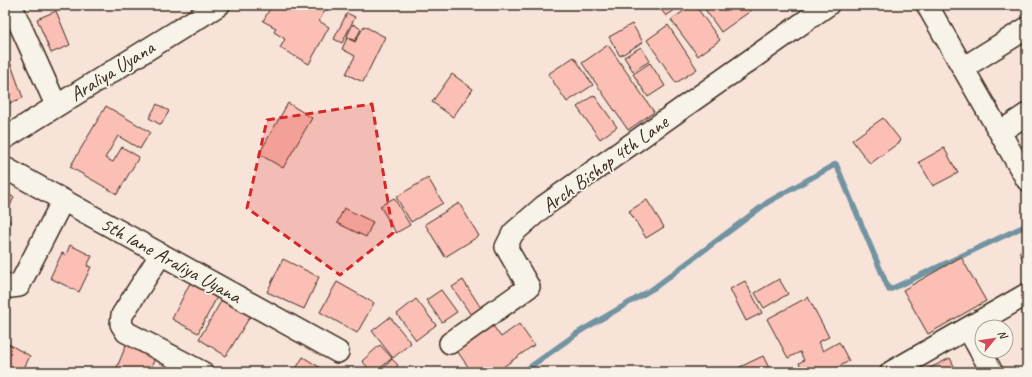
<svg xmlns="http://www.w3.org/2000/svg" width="1032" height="377" font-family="Caveat,sans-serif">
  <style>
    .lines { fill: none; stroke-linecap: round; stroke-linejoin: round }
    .stream { stroke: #7293a1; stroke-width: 5.5 }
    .building { fill: #fbbfb5; stroke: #3b2a1e }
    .minor-casing { stroke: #3b2a1e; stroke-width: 24 }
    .minor { stroke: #f7f3e8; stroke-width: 21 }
    .marked { fill: #d62828; fill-opacity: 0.2; stroke: #d62828; stroke-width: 3; stroke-dasharray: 8 5; stroke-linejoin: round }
    .labels { text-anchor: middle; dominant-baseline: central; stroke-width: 3.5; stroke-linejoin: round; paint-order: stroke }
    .street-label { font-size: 20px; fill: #3b2a1e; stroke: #f7f3e8 }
  </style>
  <rect width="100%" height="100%" fill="#f8e3d9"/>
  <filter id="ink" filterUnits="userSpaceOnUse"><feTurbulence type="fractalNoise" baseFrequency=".025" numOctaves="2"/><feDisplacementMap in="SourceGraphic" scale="8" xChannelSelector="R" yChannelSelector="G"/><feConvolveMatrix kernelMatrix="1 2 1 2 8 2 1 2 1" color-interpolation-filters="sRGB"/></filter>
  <g filter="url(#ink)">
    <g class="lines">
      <path class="stream" d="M 523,372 L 579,332 L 654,288 L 768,202 L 836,164 L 889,290 L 1027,225"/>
    </g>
    <g class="building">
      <path d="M 272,5 L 328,5 L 319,21 L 329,27 L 309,64 L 280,48 L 285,39 L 274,32 L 276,28 L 263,21 Z"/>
      <path d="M 660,5 L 682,5 L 666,16 L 658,6 Z"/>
      <path d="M 692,5 L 695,5 L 720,40 L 698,56 L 671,20 Z"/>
      <path d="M 702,5 L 749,5 L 752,10 L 721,32 Z"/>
      <path d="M 56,11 L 70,45 L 51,53 L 37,19 Z"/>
      <path d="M 347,13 L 355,17 L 342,43 L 334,39 Z"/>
      <path d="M 353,24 L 361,29 L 355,41 L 347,36 Z"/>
      <path d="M 632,24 L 643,42 L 620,56 L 609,37 Z"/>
      <path d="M 668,25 L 697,69 L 676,83 L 647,40 Z"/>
      <path d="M 364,26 L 385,37 L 363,82 L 346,74 L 355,56 L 342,49 L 347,38 L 355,42 Z"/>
      <path d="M 608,45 L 654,112 L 628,130 L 582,63 Z"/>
      <path d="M 641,47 L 650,61 L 633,71 L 624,57 Z"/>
      <path d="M 5,48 L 23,98 L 5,105 Z"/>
      <path d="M 574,57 L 593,85 L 567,102 L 548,74 Z"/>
      <path d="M 650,63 L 665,86 L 648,97 L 633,74 Z"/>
      <path d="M 452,74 L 473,89 L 453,117 L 432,102 Z"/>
      <path d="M 594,95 L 617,127 L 600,139 L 577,107 Z"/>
      <path d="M 288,103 L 312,118 L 283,168 L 259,154 Z"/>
      <path d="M 157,104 L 169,111 L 161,125 L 149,118 Z"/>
      <path d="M 106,106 L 150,132 L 140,149 L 118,136 L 105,158 L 113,162 L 122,147 L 139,157 L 117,194 L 70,167 Z"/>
      <path d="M 883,118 L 901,141 L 870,164 L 852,140 Z"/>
      <path d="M 944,148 L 958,173 L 933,186 L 919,162 Z"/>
      <path d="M 428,178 L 443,203 L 411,222 L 396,197 Z"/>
      <path d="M 5,194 L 14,197 L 9,208 L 5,206 Z"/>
      <path d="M 394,198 L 410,225 L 396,233 L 380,206 Z"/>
      <path d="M 647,200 L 664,227 L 646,238 L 629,211 Z"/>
      <path d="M 459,203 L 479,236 L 445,257 L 425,224 Z"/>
      <path d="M 344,208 L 373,222 L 366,237 L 337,223 Z"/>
      <path d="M 5,214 L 10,222 L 5,225 Z"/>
      <path d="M 70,245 L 92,256 L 87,266 L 91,267 L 79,292 L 50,278 L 62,253 L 66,255 Z"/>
      <path d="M 1027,247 L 1027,266 L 1019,252 Z"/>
      <path d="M 961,257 L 986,301 L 928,334 L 903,290 Z"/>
      <path d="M 283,259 L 319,277 L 304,309 L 267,292 Z"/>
      <path d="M 779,279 L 788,294 L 764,308 L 755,293 Z"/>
      <path d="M 463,280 L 481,308 L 471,315 L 452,287 Z"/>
      <path d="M 745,281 L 762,313 L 746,321 L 730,289 Z"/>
      <path d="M 337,282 L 374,303 L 357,333 L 320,312 Z"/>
      <path d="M 190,283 L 217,297 L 198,333 L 172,319 Z"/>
      <path d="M 441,290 L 457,312 L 442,322 L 426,300 Z"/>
      <path d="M 808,297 L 829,337 L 818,342 L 823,351 L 839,342 L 849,361 L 829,372 L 803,372 L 799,363 L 804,360 L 800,352 L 788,358 L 767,319 Z"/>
      <path d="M 223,298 L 251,315 L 226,356 L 199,339 Z"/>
      <path d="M 416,299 L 436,325 L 416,340 L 397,314 Z"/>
      <path d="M 390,317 L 411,343 L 393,358 L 372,331 Z"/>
      <path d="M 491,323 L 501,337 L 519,324 L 534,345 L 496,372 L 477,372 L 474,368 L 471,371 L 455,348 Z"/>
      <path d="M 5,342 L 30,356 L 22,372 L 5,372 Z"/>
      <path d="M 127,343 L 156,356 L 149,372 L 115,372 Z"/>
      <path d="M 380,345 L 392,358 L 376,372 L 372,372 L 362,361 Z"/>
      <path d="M 763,356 L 771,372 L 735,372 L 739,370 L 738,368 Z"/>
      <path d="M 303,357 L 324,370 L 323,372 L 294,372 Z"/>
      <path d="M 950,358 L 957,372 L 922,372 Z"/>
      <path d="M 392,359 L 398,365 L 392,372 L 380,372 Z"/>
    </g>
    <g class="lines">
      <defs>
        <g id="minor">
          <path d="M 11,5 L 56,105"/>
          <path d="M 927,5 L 1027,180"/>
          <path d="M 963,68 L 1027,28"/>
          <path d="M 1000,132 L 1027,114"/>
          <path d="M 5,138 L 219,5"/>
          <path d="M 5,168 L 338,352"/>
          <path d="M 161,254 L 122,315 L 121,324 L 126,332 L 202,372"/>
          <path d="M 5,284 L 11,287 L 19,286 L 63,200"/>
          <path d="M 968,329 L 992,372"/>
          <path d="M 450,343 L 529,287 L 506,247 L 513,233 L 544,206 L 828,5"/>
          <path d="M 891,372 L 1027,294"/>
        </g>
      </defs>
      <use href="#minor" class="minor-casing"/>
      <use href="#minor" class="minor"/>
    </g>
  </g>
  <path class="marked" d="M 372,104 L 393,233 L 340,275 L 247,208 L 267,120 Z"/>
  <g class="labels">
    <g class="street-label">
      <text transform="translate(112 71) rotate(-32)">Araliya Uyana</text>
      <text transform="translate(605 164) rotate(-36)">Arch Bishop 4th Lane</text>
      <text transform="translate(171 260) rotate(29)">5th lane Araliya Uyana</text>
    </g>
  </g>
  <rect width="1032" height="377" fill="none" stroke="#f7f3e8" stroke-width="20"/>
  <rect x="10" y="10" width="1012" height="357" fill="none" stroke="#3b2a1e" stroke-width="1.5" filter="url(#ink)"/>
  <g transform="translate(994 339) rotate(60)"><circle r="19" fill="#f7f3e8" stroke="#aca397"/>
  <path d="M0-3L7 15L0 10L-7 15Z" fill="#d1495b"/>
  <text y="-6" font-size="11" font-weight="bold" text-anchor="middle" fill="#3b2a1e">N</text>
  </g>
</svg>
